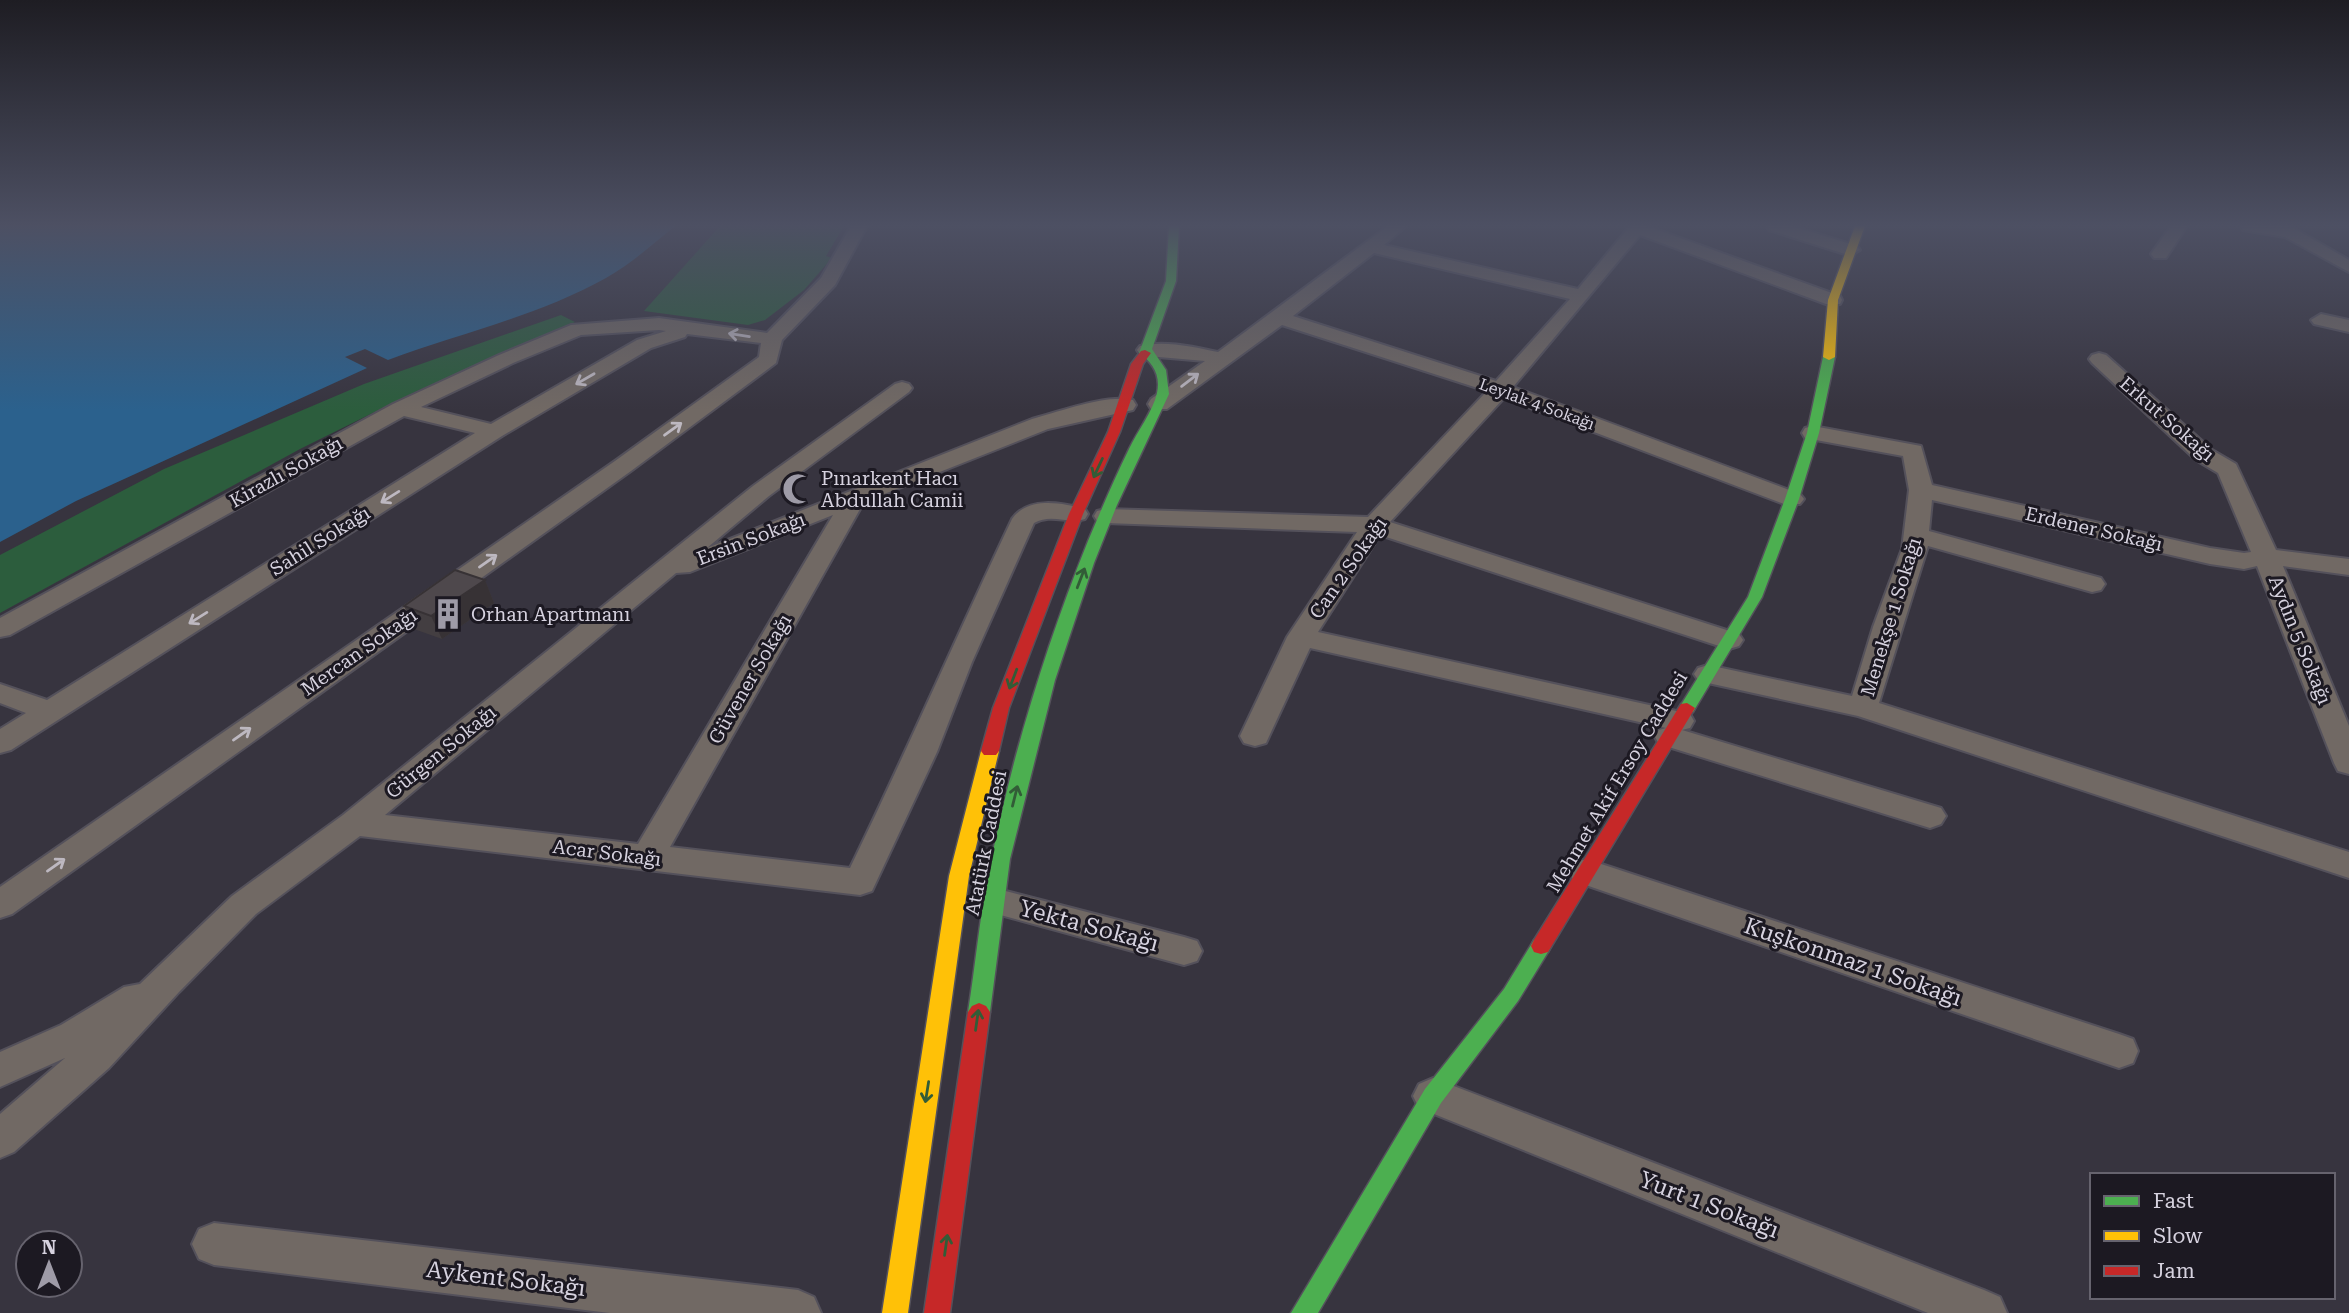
<svg xmlns="http://www.w3.org/2000/svg" width="2349" height="1313" font-family="'Roboto Serif',serif">
  <style>
    .green { fill: #2c5d3d }
    .water { fill: #2b618d }
    .lines { fill: none; stroke-linecap: round; stroke-linejoin: round }
    .street-casing { stroke: #54515b; stroke-width: 4 }
    .fast-casing { stroke: #54515b; stroke-width: 3 }
    .slow-casing { stroke: #54515b; stroke-width: 3 }
    .jam-casing { stroke: #54515b; stroke-width: 3 }
    .street { fill: #716964; fill-rule: evenodd }
    .fast { fill: #4caf50; fill-rule: evenodd }
    .slow { fill: #ffc107; fill-rule: evenodd }
    .jam { fill: #c62828; fill-rule: evenodd }
    .wall { fill: #433e41 }
    .shaded-wall { fill: #373235 }
    .building { fill: #4e484c; stroke: #373235; stroke-width: 2 }
    .oneway { stroke: #bdb8c0 }
    .oneway2 { stroke: #325c37 }
    .labels { text-anchor: middle; dominant-baseline: central; stroke-width: 6; stroke-linejoin: round; paint-order: stroke }
    .far-street-label { font-size: 16px; fill: #d6d2df; stroke: #1c1922 }
    .street-label { font-size: 19px; fill: #d6d2df; stroke: #1c1922 }
    .poi-label { font-size: 19px; fill: #d6d2df; stroke: #1c1922; text-anchor: start }
    .near-street-label { font-size: 23px; fill: #d6d2df; stroke: #1c1922 }
  </style>
  <rect width="100%" height="100%" fill="#37343f"/>
  <g class="green">
    <path d="M 720,226 L 844,226 L 826,256 L 832,258 L 804,290 L 765,320 L 748,325 L 644,311 Z"/>
    <path d="M 561,315 L 575,322 L 417,391 L 300,449 L 0,613 L 0,555 L 164,469 L 364,384 Z"/>
  </g>
  <path class="water" d="M 0,226 L 675,226 C 653,244 631,264 606,278 C 538,316 460,333 388,360 L 365,349 L 345,357 L 367,368 L 76,501 L 0,542 Z"/>
  <g class="lines">
    <defs>
      <g id="street">
        <path d="M 851,226 L 867,226 L 835,285 L 782,340 L 776,363 L 631,471 L 12,914 L 0,918 L 0,887 L 615,461 L 759,357 L 761,343 L 687,334 L 685,337 L 651,348 L 502,436 L 11,750 L 0,753 L 0,729 L 26,713 L 0,703 L 0,684 L 47,700 L 475,433 L 404,416 L 10,635 L 0,637 L 0,618 L 393,404 L 499,355 L 571,325 L 659,318 L 767,333 L 821,278 ZM 659,330 L 666,331 L 637,340 L 491,424 L 421,407 L 513,363 L 581,335 Z"/>
        <path d="M 1388,226 L 1406,226 L 1384,245 L 1578,289 L 1630,226 L 1647,226 L 1840,296 L 1842,300 L 1840,304 L 1826,304 L 1640,235 L 1513,387 L 1800,494 L 1804,499 L 1800,504 L 1784,504 L 1504,398 L 1390,522 L 1739,634 L 1743,640 L 1739,646 L 1729,649 L 1719,646 L 1380,535 L 1318,632 L 1690,714 L 1694,721 L 1690,728 L 1682,730 L 1941,808 L 1946,816 L 1941,824 L 1930,828 L 1659,744 L 1655,737 L 1659,730 L 1666,728 L 1310,648 L 1266,743 L 1255,746 L 1244,743 L 1240,736 L 1287,637 L 1357,532 L 1106,523 L 1097,521 L 1094,516 L 1097,511 L 1106,509 L 1368,517 L 1487,391 L 1282,325 L 1167,409 L 1151,409 L 1148,404 L 1151,399 L 1205,361 L 1147,356 L 1140,354 L 1137,350 L 1140,346 C 1164,340 1194,347 1218,352 ZM 1374,253 L 1570,299 L 1496,381 L 1293,316 Z"/>
        <path d="M 1767,226 L 1792,226 L 1857,246 L 1860,250 L 1851,255 L 1845,254 L 1769,230 Z"/>
        <path d="M 2171,226 L 2187,226 L 2166,258 L 2154,258 L 2151,254 Z"/>
        <path d="M 2241,226 L 2290,226 L 2349,260 L 2349,272 L 2285,237 L 2243,230 Z"/>
        <path d="M 2321,314 L 2349,320 L 2349,332 L 2314,324 L 2311,320 Z"/>
        <path d="M 2099,353 L 2106,355 L 2212,450 L 2236,464 L 2276,550 L 2349,559 L 2349,575 L 2283,566 L 2349,726 L 2349,774 L 2338,771 L 2334,763 L 2257,566 L 2244,569 L 2210,564 L 1932,500 L 1929,531 L 2101,578 L 2105,584 L 2101,590 L 2092,592 L 1928,546 L 1879,703 L 2349,852 L 2349,878 L 1858,716 L 1708,683 L 1698,680 L 1694,674 L 1698,668 L 1708,665 L 1852,696 L 1873,627 L 1902,549 L 1909,490 L 1903,456 L 1805,438 L 1802,433 L 1805,428 L 1813,426 L 1921,446 L 1932,485 L 2210,548 L 2244,553 L 2251,552 L 2218,473 L 2196,460 L 2092,363 L 2089,359 L 2092,355 Z"/>
        <path d="M 902,382 L 909,384 L 912,388 L 909,392 L 769,496 L 707,548 L 1032,419 C 1059,412 1106,394 1133,400 L 1136,405 L 1133,410 L 1048,429 L 864,502 L 670,847 L 850,868 C 906,753 957,635 1012,519 C 1028,496 1062,503 1085,509 L 1088,514 L 1085,519 C 1067,524 1051,513 1034,523 L 972,662 L 937,752 L 872,891 L 860,895 L 360,836 L 256,914 L 179,992 L 109,1068 L 14,1152 L 0,1158 L 0,1114 L 65,1058 L 0,1087 L 0,1052 L 61,1025 L 124,987 L 140,984 L 232,896 L 343,815 L 753,486 L 895,384 ZM 833,515 L 638,844 L 385,815 L 676,573 L 690,572 Z"/>
        <path d="M 1586,859 L 2119,1034 L 2133,1039 L 2138,1051 L 2133,1063 L 2119,1068 L 1574,881 L 1569,872 L 1574,863 Z"/>
        <path d="M 994,888 L 1184,937 L 1197,941 L 1202,951 L 1197,961 L 1184,965 L 982,910 L 977,901 L 982,892 Z"/>
        <path d="M 1433,1078 L 1984,1290 L 2000,1297 L 2007,1313 L 1928,1313 L 1419,1108 L 1413,1096 L 1419,1084 Z"/>
        <path d="M 214,1223 L 798,1290 L 814,1297 L 821,1313 L 610,1313 L 214,1265 L 199,1259 L 192,1244 L 199,1229 Z"/>
      </g>
      <g id="fast">
        <path d="M 1169,226 L 1179,226 L 1176,281 L 1152,349 L 1166,370 L 1169,394 L 1117,505 L 1094,563 L 1055,680 L 1010,859 L 990,1012 L 986,1018 L 979,1021 L 972,1018 L 968,1012 C 975,968 979,924 987,881 C 1009,766 1044,650 1088,541 C 1101,510 1114,480 1129,449 C 1137,432 1153,411 1157,393 C 1161,374 1152,362 1139,353 L 1166,281 Z"/>
        <path d="M 1829,354 L 1835,357 L 1819,433 L 1799,499 L 1762,597 L 1693,712 L 1681,712 L 1679,708 L 1748,597 L 1785,499 L 1807,433 L 1823,357 Z"/>
        <path d="M 1541,938 L 1548,940 L 1551,946 L 1548,952 L 1518,1001 L 1441,1103 L 1318,1313 L 1291,1313 L 1425,1089 L 1504,989 L 1534,940 Z"/>
      </g>
      <g id="slow">
        <path d="M 1855,226 L 1865,226 L 1838,300 L 1835,357 L 1829,360 L 1823,357 L 1828,300 Z"/>
        <path d="M 990,745 L 996,747 L 999,751 L 969,876 L 908,1313 L 882,1313 L 949,876 L 981,751 L 984,747 Z"/>
      </g>
      <g id="jam">
        <path d="M 1145,350 L 1151,353 L 1143,364 L 1120,432 L 1083,514 L 1009,708 L 999,751 L 996,755 L 984,755 L 981,751 L 993,708 L 1069,514 L 1108,432 L 1131,364 L 1141,351 Z"/>
        <path d="M 1687,703 L 1695,708 L 1548,952 L 1541,954 L 1534,952 L 1531,946 L 1534,940 L 1681,704 Z"/>
        <path d="M 979,1003 L 986,1006 L 990,1012 L 950,1313 L 924,1313 L 968,1012 L 972,1006 Z"/>
      </g>
    </defs>
    <use href="#street" class="street-casing"/>
    <use href="#fast" class="fast-casing"/>
    <use href="#slow" class="slow-casing"/>
    <use href="#jam" class="jam-casing"/>
    <use href="#street" class="street"/>
    <use href="#fast" class="fast"/>
    <use href="#slow" class="slow"/>
    <use href="#jam" class="jam"/>
  </g>
  <path class="wall" d="M 485,580 L 494,603 L 442,639 L 414,629 L 404,606 Z"/>
  <path class="shaded-wall" d="M 485,580 L 494,603 L 442,639 L 431,616 Z"/>
  <path class="building" d="M 455,570 L 485,580 L 431,616 L 404,606 Z"/>
  <defs><path id="oneway-shaft" d="M-6 0H5M1.5-3L5.5 0L1.5 3" fill="none" stroke-width="1.6" stroke-linecap="round" stroke-linejoin="round" transform="scale(1.75)"/></defs>
  <g class="oneway">
    <use href="#oneway-shaft" transform="translate(739 335) rotate(-171)"/>
    <use href="#oneway-shaft" transform="translate(585 379) rotate(150)"/>
    <use href="#oneway-shaft" transform="translate(1190 380) rotate(-37)"/>
    <use href="#oneway-shaft" transform="translate(673 429) rotate(-36)"/>
    <use href="#oneway-shaft" transform="translate(390 497) rotate(148)"/>
    <use href="#oneway-shaft" transform="translate(488 561) rotate(-35)"/>
    <use href="#oneway-shaft" transform="translate(198 618) rotate(148)"/>
    <use href="#oneway-shaft" transform="translate(242 734) rotate(-35)"/>
    <use href="#oneway-shaft" transform="translate(56 865) rotate(-35)"/>
  </g>
  <g class="oneway2">
    <use href="#oneway-shaft" transform="translate(1098 468) rotate(115)"/>
    <use href="#oneway-shaft" transform="translate(1081 578) rotate(-69)"/>
    <use href="#oneway-shaft" transform="translate(1013 679) rotate(111)"/>
    <use href="#oneway-shaft" transform="translate(1015 796) rotate(-76)"/>
    <use href="#oneway-shaft" transform="translate(977 1020) rotate(-82)"/>
    <use href="#oneway-shaft" transform="translate(927 1092) rotate(99)"/>
    <use href="#oneway-shaft" transform="translate(946 1245) rotate(-82)"/>
  </g>
  <linearGradient id="sky" x2="0" y2="1"><stop stop-color="#1e1d23"/><stop offset="0.55" stop-color="#4d5063"/><stop offset="1" stop-color="#4d5063" stop-opacity="0"/></linearGradient>
  <rect width="2349" height="410" fill="url(#sky)"/>
  <defs>
    <symbol id="mosque-bare" viewBox="-9 -9 18 18"><path d="M3.5-4.9A6 6 0 1 0 3.5 4.9A5 5 0 1 1 3.5-4.9Z" fill="#9e9ba7" stroke="#1c1922" stroke-width="2.5" paint-order="stroke"/></symbol>
    <symbol id="building-bare" viewBox="-9 -9 18 18"><path d="M-4-6H4V6H1V3H-1V6H-4ZM-2.5-4.3h1.7v1.8h-1.7ZM.8-4.3h1.7v1.8H.8ZM-2.5-1h1.7V.8h-1.7ZM.8-1h1.7V.8H.8Z" fill="#9e9ba7" stroke="#1c1922" stroke-width="2.5" paint-order="stroke"/></symbol>
  </defs>
  <g fill-rule="evenodd">
    <use href="#mosque-bare" x="776" y="467" width="44" height="44"/>
    <use href="#building-bare" x="426" y="592" width="44" height="44"/>
  </g>
  <g class="labels">
    <g class="far-street-label">
      <text transform="translate(1537 404) rotate(20)">Leylak 4 Sokağı</text>
    </g>
    <g class="street-label">
      <text transform="translate(2167 419) rotate(41)">Erkut Sokağı</text>
      <text transform="translate(286 472) rotate(-29)">Kirazlı Sokağı</text>
      <text transform="translate(2094 529) rotate(13)">Erdener Sokağı</text>
      <text transform="translate(751 539) rotate(-21)">Ersin Sokağı</text>
      <text transform="translate(320 541) rotate(-32)">Sahil Sokağı</text>
      <text transform="translate(1348 568) rotate(-55)">Can 2 Sokağı</text>
      <text transform="translate(1891 617) rotate(-73)">Menekşe 1 Sokağı</text>
      <text transform="translate(2300 640) rotate(68)">Aydın 5 Sokağı</text>
      <text transform="translate(359 652) rotate(-35)">Mercan Sokağı</text>
      <text transform="translate(750 679) rotate(-60)">Güvener Sokağı</text>
      <text transform="translate(441 752) rotate(-39)">Gürgen Sokağı</text>
      <text transform="translate(1617 782) rotate(-59)">Mehmet Akif Ersoy Caddesi</text>
      <text transform="translate(986 843) rotate(-79)">Atatürk Caddesi</text>
      <text transform="translate(607 853) rotate(7)">Acar Sokağı</text>
    </g>
    <g class="poi-label">
      <text x="821" y="478">Pınarkent Hacı<tspan x="821" dy="22">Abdullah Camii</tspan></text>
      <text x="471" y="614">Orhan Apartmanı</text>
    </g>
    <g class="near-street-label">
      <text transform="translate(1089 926) rotate(15)">Yekta Sokağı</text>
      <text transform="translate(1853 962) rotate(19)">Kuşkonmaz 1 Sokağı</text>
      <text transform="translate(1709 1205) rotate(21)">Yurt 1 Sokağı</text>
      <text transform="translate(506 1279) rotate(7)">Aykent Sokağı</text>
    </g>
  </g>
  <rect x="2090" y="1173" width="245" height="126" fill="#1c1922" stroke="#66636e" stroke-width="2"/>
  <rect x="2104" y="1196" width="35" height="10" fill="#4caf50" stroke="#66636e" stroke-width="2"/>
  <text x="2153" y="1208" font-size="21" fill="#d6d2df">Fast</text>
  <rect x="2104" y="1231" width="35" height="10" fill="#ffc107" stroke="#66636e" stroke-width="2"/>
  <text x="2153" y="1243" font-size="21" fill="#d6d2df">Slow</text>
  <rect x="2104" y="1266" width="35" height="10" fill="#c62828" stroke="#66636e" stroke-width="2"/>
  <text x="2153" y="1278" font-size="21" fill="#d6d2df">Jam</text>
  <g transform="translate(49 1264)"><circle r="33" fill="#1c1922" stroke="#66636e" stroke-width="2"/>
  <path d="M0-5L12 26L0 18L-12 26Z" fill="#9e9ba7"/>
  <text y="-10" font-size="19" font-weight="bold" text-anchor="middle" fill="#d6d2df">N</text>
  </g>
</svg>
